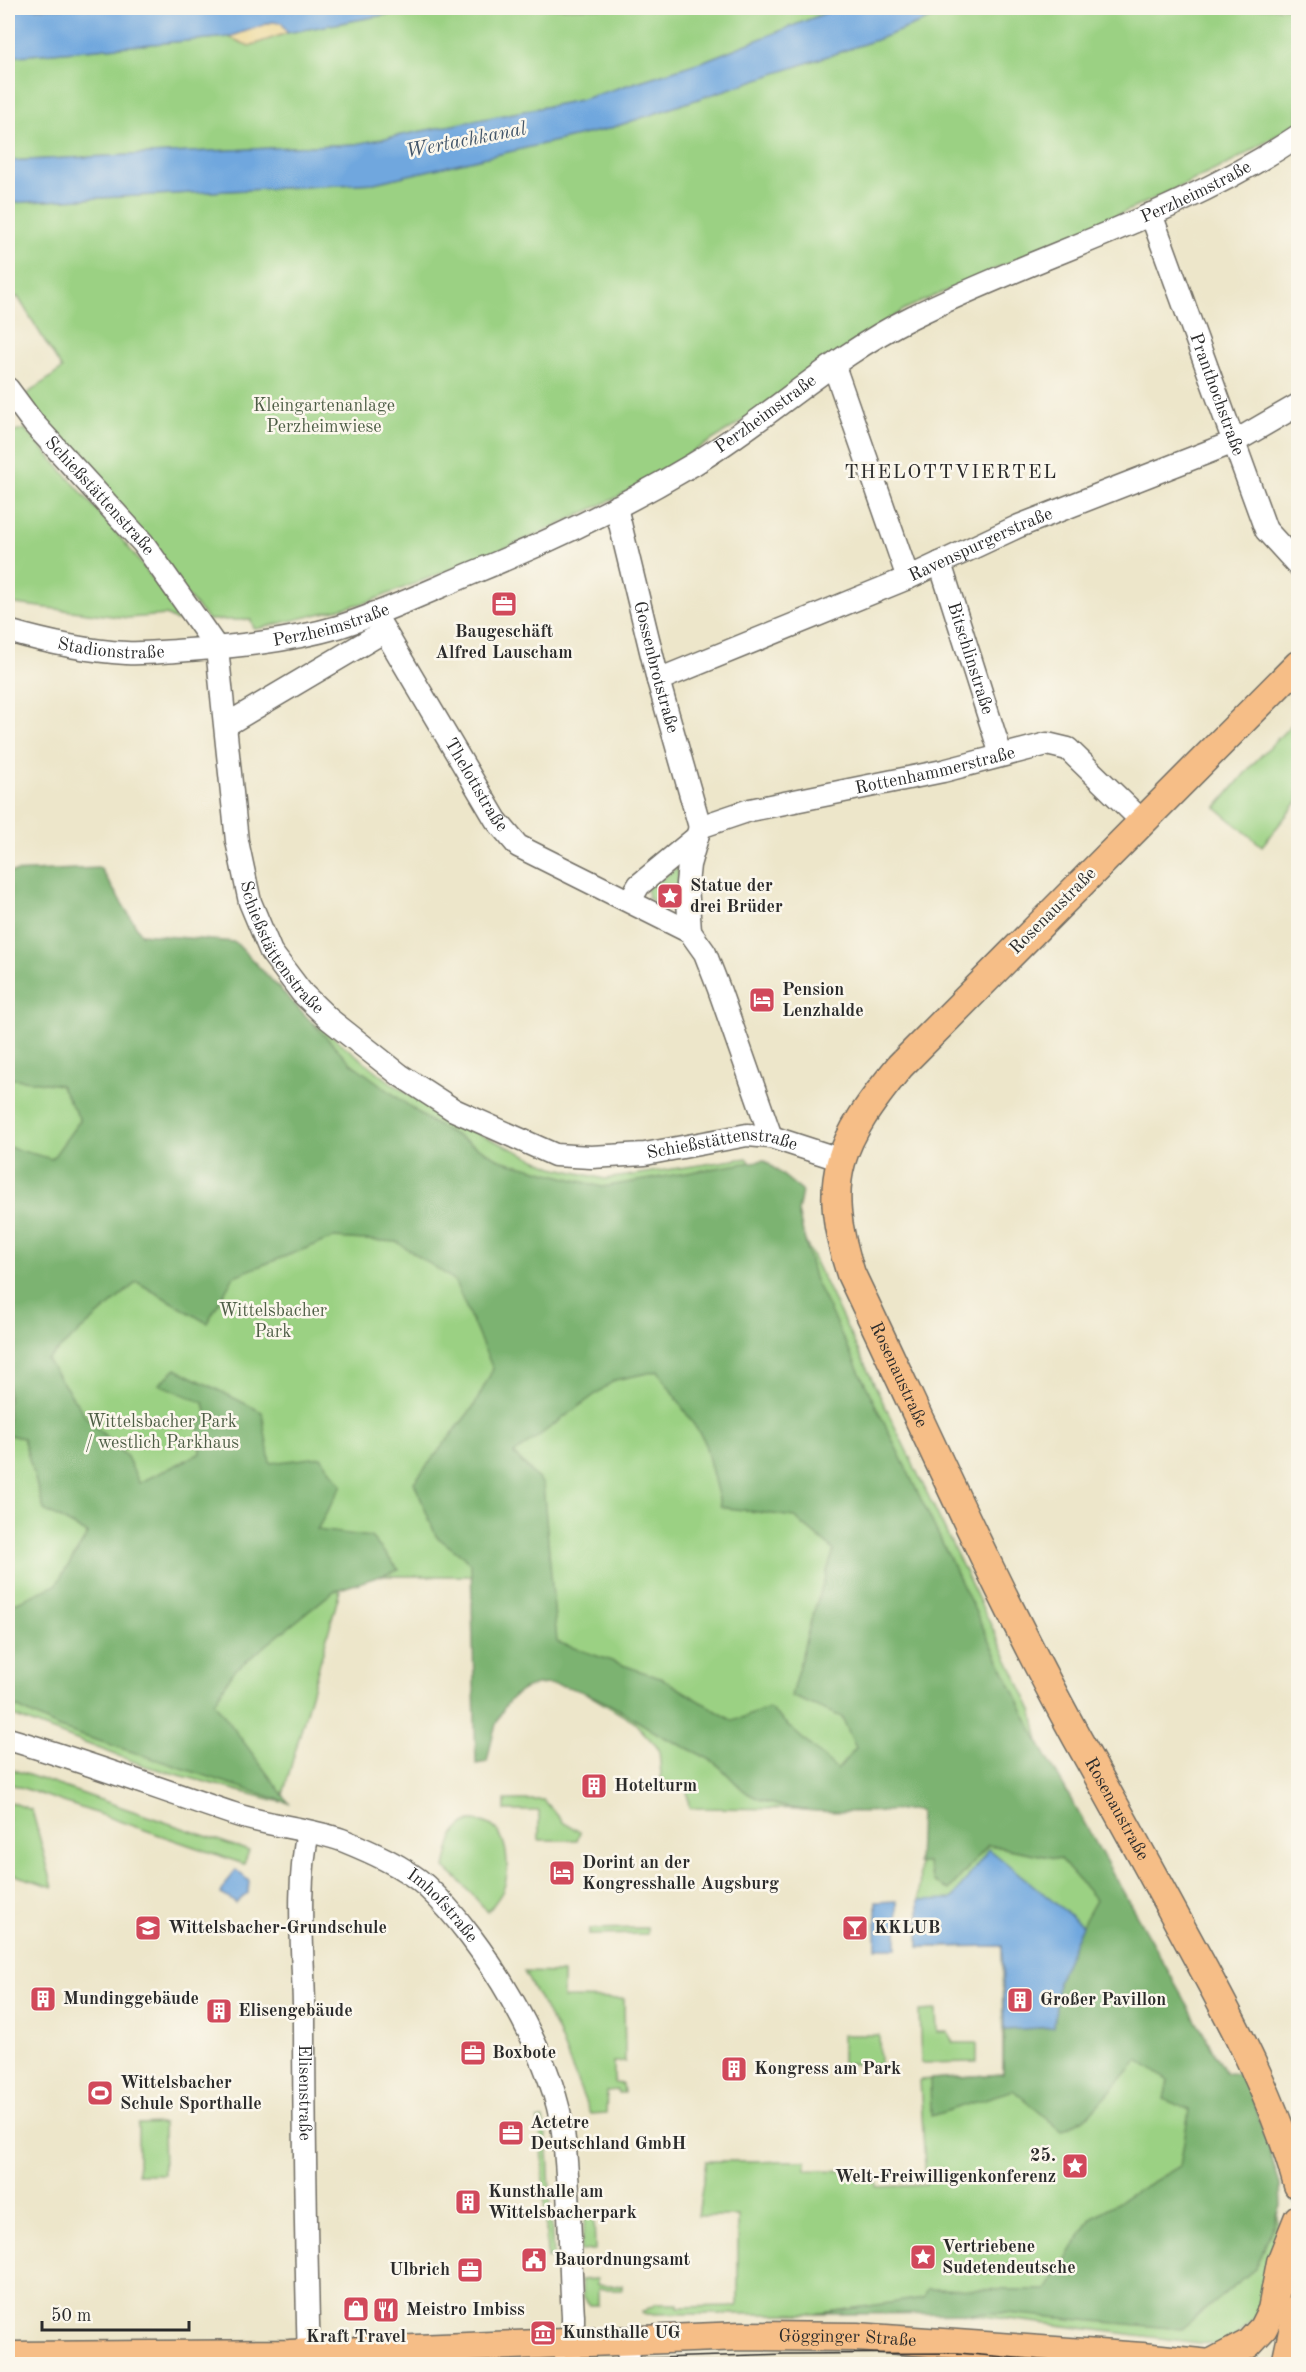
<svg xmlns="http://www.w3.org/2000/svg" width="1306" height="2372" font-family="'Old Standard TT',serif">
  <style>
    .green { fill: #9bd183; stroke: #637e57; stroke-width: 1.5 }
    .forest { fill: #7cb371; stroke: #546f4e; stroke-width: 1.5; fill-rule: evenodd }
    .sand { fill: #eeda9e; stroke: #8c8264; stroke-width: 1.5 }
    .water { fill: #70a7de; stroke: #4e6984; stroke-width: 1.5 }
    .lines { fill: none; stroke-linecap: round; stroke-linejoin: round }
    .minor-casing { stroke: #6f6c63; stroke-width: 25 }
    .major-casing { stroke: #6f6c63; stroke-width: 31 }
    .minor { stroke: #fff; stroke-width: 22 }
    .major { stroke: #f6be87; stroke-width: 28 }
    .tram { stroke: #2b2b2b; stroke-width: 1.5 }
    .labels { text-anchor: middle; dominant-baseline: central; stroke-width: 5; stroke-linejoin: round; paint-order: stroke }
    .street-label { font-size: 18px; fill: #2b2b2b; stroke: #fbf7ec }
    .park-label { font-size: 18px; fill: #4d5d45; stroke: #fbf7ec }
    .poi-label { font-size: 18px; font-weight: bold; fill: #2b2b2b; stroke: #fbf7ec; text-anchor: start }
    .water-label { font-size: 20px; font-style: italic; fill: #43566a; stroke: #fbf7ec }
    .neighbourhood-label { font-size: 20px; letter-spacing: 1.5px; fill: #2b2b2b; stroke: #fbf7ec }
  </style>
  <rect width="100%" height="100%" fill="#fbf7ec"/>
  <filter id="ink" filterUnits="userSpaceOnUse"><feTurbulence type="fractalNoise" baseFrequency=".0167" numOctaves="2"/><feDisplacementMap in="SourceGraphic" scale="12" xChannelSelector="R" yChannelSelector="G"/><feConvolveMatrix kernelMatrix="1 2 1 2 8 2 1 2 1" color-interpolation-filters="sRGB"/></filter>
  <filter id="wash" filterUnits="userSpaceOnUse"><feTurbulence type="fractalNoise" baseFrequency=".008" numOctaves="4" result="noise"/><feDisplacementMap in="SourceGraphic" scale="24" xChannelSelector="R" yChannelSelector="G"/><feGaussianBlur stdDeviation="1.35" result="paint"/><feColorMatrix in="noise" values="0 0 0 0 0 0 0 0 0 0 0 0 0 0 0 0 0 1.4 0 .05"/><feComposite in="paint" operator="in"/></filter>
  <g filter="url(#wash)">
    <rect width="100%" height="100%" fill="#ede6ca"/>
    <g class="green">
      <path d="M 422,8 L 838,8 L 704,61 L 580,100 L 356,144 L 8,161 L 8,57 L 229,37 L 249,46 L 287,33 Z"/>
      <path d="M 958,8 L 1298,8 L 1298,123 L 1232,162 L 1147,202 L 905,309 L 727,431 L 618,497 L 530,538 L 368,602 L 261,628 L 254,629 L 251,620 L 208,620 L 20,399 L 62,369 L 18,297 L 8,300 L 8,203 L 374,183 L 608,129 L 876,40 Z"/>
      <path d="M 25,429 C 78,489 133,547 178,614 L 177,621 L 166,615 L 128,618 L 8,603 L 8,434 Z"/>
      <path d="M 1298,718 L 1298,801 L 1262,846 L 1216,808 L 1252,765 Z"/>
      <path d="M 678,867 L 679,911 L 676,912 L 648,898 L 647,889 Z"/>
      <path d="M 8,913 L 215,962 L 323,1029 L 393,1084 L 448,1120 L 553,1167 L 605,1179 L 747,1158 L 793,1216 L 1033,1712 L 1043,1761 L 1223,2075 L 1280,2185 L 1276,2259 L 1266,2309 L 1224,2346 L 960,2313 L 862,2307 L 815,2314 L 643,2314 L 642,2312 L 656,2304 L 678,2304 L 678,2307 L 738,2306 L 738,2216 L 698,2216 L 706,2161 L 806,2161 L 806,2170 L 876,2171 L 877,2187 L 926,2185 L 920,2080 L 1003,2074 L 1002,1946 L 919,1947 L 920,1810 L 689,1808 L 687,1788 L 662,1788 L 659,1749 L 634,1722 L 499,1641 L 487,1576 L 344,1576 L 281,1802 L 145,1766 L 8,1714 Z"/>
      <path d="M 11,1769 L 249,1851 L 244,1864 L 8,1783 Z"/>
      <path d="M 505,1800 L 544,1800 L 564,1823 L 580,1832 L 577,1840 L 539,1840 L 539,1811 L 505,1811 Z"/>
      <path d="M 8,1801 L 32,1810 L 53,1887 L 8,1873 Z"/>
      <path d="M 471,1821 C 477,1821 485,1822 490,1825 C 509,1835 511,1875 502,1892 C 498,1899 493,1905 488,1912 L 461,1882 L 445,1868 C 450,1847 450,1829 471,1821 Z"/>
      <path d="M 647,1928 L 647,1934 L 589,1935 L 589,1929 Z"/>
      <path d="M 524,1972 L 563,1973 L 563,1998 L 624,1999 L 625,2062 L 614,2062 L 614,2083 L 623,2084 L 624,2093 L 619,2093 L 618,2090 L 607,2091 L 606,2113 L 590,2114 L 557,2030 Z"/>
      <path d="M 936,2010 L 937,2032 L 948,2032 L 953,2043 L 977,2043 L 977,2062 L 921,2063 L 919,2011 Z"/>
      <path d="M 842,2035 L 879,2035 L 880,2064 L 842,2064 Z"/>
      <path d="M 543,2119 L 548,2149 L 553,2258 L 547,2258 L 542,2143 L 538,2120 Z"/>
      <path d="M 163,2123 L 164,2174 L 138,2174 L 138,2124 Z"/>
      <path d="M 586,2214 L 594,2214 L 595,2250 L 580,2251 Z"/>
      <path d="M 597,2279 L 597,2285 L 622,2285 L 622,2289 L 598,2289 L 598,2305 L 590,2305 L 583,2296 L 581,2280 Z"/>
    </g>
    <path class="forest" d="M 100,868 L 141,934 L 235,942 L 351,1063 L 431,1122 L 503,1161 L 602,1187 L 764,1160 L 802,1191 L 798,1212 L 814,1278 L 1039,1743 L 1226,2073 L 1245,2074 L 1280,2185 L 1281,2206 L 1256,2268 L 1181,2329 L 1006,2313 L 815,2314 L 923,2298 L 927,2289 L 1047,2290 L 1091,2218 L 1180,2166 L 1189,2110 L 1164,2099 L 1168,2081 L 1138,2060 L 1089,2115 L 1062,2131 L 1013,2090 L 931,2116 L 930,2079 L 1003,2074 L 1004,2030 L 1054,2027 L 1058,1981 L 1082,1925 L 1096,1900 L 1060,1859 L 988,1845 L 949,1890 L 935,1883 L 927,1863 L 918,1863 L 920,1810 C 869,1810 794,1820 749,1794 C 735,1786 726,1769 712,1761 C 694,1750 673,1743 655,1732 C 612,1705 527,1645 497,1722 C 492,1734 490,1749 487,1762 L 476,1764 L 471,1563 L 436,1536 L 414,1482 L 474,1406 L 493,1369 L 454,1280 L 397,1242 L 333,1238 L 234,1276 L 207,1323 L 137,1282 L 47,1360 L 87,1418 L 127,1457 L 139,1483 L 201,1453 L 199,1429 L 207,1415 L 204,1403 L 159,1384 L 176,1369 L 262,1412 L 270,1463 L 321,1457 L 342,1485 L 317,1530 L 371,1537 L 399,1570 L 334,1591 L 234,1671 L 214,1702 L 289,1803 L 59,1728 L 8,1703 L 8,1606 L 56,1585 L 88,1534 L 44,1510 L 23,1438 L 8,1435 L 8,1147 L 52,1159 L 80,1120 L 60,1085 L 8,1078 L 8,872 ZM 658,1371 L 704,1440 L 721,1507 L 794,1517 L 834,1550 L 811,1620 L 791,1696 L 842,1717 L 856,1748 L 837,1770 L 769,1708 L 733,1721 L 663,1679 L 557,1642 L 543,1484 L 514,1454 L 615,1380 Z"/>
    <path class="sand" d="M 272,22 L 282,23 L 287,33 L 249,46 L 229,37 Z"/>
    <g class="water">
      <path d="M 8,8 L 422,8 L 287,33 L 282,23 L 272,22 L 229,37 L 8,57 Z"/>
      <path d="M 838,8 L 958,8 L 876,40 L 608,129 L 374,183 L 8,203 L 8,161 L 356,144 L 580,100 L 704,61 Z"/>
      <path d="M 989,1849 L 1082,1925 L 1058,1981 L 1054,2027 L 1004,2030 L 1002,1946 L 919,1947 L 919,1900 L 952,1899 Z"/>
      <path d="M 236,1870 L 249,1881 L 248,1893 L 236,1903 L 221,1894 L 226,1882 Z"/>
      <path d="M 897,1901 L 897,1948 L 876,1948 L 876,1902 Z"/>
    </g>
  </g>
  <g filter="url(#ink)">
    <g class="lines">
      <defs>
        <g id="minor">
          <path id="s1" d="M 1151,214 L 1266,530 L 1298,565"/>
          <path d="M 834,366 L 908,578"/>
          <path id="s2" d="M 8,389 L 34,424 L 143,543 L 217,648 L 237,841 L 250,902 L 271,952 L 302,993 L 329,1019 L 400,1075 L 454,1110 L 555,1155 L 591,1157 L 645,1154 L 747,1135 L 771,1137 L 842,1160"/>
          <path id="s3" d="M 616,507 L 658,680 L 700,827"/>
          <path id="s4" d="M 940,563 L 1001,755"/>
          <path id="s5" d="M 374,613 L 496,820 L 518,846 L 690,932 L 705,953 L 719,989 L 771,1137"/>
          <path id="s6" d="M 8,631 C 46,642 86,651 126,653 C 143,654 160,652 176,651 C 230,647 286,642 338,627 C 383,613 427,592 470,574 C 547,543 622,507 694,464 C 768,419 833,356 912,317 C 1039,254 1179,216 1298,136"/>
          <path id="s7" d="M 658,680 L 908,578 L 1019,526 L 1234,442 L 1298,405"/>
          <path d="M 226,725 L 383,632"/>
          <path id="s8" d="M 700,827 L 750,810 L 943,771 L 1047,744 L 1068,749 L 1142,821"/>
          <path d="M 630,900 L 639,885 L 697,837"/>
          <path d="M 690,932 L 687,884 L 689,865 L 700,827"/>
          <path id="s9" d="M 8,1739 C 84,1761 159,1789 234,1814 C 269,1826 307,1828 342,1840 C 369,1851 404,1866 426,1886 C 484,1940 552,2054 563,2132 C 571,2191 569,2255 573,2316 L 573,2344 L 565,2364"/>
          <path id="s10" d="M 308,1832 C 296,1888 303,1949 304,2005 C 304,2125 306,2245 309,2364"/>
          <path d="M 628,2342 L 629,2364"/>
        </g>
        <g id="major">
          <path id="s11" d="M 1298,665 L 900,1066 C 839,1141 820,1178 851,1274 C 925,1429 994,1587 1077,1738 C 1117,1809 1156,1881 1195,1953 C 1236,2028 1275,2102 1298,2185"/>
          <path id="s12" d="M 8,2356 L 289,2354 L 742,2336 L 857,2337 L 1142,2357 L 1210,2364 L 1248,2344 L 1263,2328 L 1272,2310 L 1281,2262 L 1298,2219"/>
          <path d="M 1286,2364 L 1298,2308"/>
        </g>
      </defs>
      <use href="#minor" class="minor-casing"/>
      <use href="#major" class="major-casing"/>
      <use href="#minor" class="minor"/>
      <use href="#major" class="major"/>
      <g class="tram">
        <path d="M 456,2364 L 786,2354 L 958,2353 L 1088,2364"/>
        <path d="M 773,2364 L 968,2364"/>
      </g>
    </g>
  </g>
  <defs>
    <symbol id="office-square" viewBox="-11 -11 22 22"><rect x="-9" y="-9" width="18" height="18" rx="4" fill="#d1495b" stroke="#fbf7ec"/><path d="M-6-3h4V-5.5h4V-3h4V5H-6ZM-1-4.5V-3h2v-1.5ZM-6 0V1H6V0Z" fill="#fff"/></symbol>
    <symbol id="sight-square" viewBox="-11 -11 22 22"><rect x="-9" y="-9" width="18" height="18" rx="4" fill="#d1495b" stroke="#fbf7ec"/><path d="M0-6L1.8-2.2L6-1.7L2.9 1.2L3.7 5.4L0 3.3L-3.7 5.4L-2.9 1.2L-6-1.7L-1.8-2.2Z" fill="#fff"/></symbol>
    <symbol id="hotel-square" viewBox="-11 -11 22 22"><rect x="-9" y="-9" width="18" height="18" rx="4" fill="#d1495b" stroke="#fbf7ec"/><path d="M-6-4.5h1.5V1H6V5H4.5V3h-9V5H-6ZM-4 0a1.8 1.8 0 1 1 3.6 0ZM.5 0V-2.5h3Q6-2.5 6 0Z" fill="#fff"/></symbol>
    <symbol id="building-square" viewBox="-11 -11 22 22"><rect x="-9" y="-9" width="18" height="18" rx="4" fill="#d1495b" stroke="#fbf7ec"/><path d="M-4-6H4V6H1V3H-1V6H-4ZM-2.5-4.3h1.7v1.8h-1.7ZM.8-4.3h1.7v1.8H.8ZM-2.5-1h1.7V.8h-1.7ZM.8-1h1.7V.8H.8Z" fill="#fff"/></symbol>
    <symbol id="school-square" viewBox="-11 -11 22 22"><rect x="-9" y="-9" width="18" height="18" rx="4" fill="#d1495b" stroke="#fbf7ec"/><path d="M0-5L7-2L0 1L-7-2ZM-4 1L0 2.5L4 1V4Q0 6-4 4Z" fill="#fff"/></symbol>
    <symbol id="bar-square" viewBox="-11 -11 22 22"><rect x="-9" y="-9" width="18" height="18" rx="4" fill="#d1495b" stroke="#fbf7ec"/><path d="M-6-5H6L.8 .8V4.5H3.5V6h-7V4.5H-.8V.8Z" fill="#fff"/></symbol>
    <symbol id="stadium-square" viewBox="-11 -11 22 22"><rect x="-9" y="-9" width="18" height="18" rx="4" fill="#d1495b" stroke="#fbf7ec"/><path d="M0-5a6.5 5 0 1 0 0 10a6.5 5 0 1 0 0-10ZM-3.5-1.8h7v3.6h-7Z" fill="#fff"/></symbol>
    <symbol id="civic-square" viewBox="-11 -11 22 22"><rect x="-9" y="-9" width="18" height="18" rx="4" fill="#d1495b" stroke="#fbf7ec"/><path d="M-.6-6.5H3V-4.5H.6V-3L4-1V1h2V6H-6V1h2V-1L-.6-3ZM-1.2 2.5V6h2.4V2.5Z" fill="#fff"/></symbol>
    <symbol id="shop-square" viewBox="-11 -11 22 22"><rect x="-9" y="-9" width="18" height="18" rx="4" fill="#d1495b" stroke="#fbf7ec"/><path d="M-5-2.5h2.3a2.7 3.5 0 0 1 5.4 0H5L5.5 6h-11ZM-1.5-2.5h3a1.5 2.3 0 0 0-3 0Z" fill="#fff"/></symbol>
    <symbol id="restaurant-square" viewBox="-11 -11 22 22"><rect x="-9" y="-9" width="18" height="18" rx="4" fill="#d1495b" stroke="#fbf7ec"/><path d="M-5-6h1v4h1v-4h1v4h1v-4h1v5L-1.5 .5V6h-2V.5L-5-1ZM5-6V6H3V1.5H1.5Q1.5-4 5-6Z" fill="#fff"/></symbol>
    <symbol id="museum-square" viewBox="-11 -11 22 22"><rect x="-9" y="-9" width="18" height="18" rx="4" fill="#d1495b" stroke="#fbf7ec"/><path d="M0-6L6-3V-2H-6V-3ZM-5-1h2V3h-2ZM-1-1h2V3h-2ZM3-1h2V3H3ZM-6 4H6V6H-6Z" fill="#fff"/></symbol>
  </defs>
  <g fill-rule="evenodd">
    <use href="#office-square" x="489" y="589" width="30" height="30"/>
    <use href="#sight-square" x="655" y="881" width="30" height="30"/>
    <use href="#hotel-square" x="747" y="985" width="30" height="30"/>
    <use href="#building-square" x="579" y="1771" width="30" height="30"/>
    <use href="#hotel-square" x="547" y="1858" width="30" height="30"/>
    <use href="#school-square" x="133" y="1913" width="30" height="30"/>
    <use href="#bar-square" x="840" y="1913" width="30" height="30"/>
    <use href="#building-square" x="28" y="1984" width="30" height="30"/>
    <use href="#building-square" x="1005" y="1985" width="30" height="30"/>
    <use href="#building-square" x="204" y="1996" width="30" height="30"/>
    <use href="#office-square" x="458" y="2038" width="30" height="30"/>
    <use href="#building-square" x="719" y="2054" width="30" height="30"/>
    <use href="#stadium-square" x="85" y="2078" width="30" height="30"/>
    <use href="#office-square" x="496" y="2118" width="30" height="30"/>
    <use href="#sight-square" x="1060" y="2151" width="30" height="30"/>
    <use href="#building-square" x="453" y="2187" width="30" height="30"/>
    <use href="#sight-square" x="908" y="2242" width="30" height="30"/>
    <use href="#civic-square" x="519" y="2245" width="30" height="30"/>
    <use href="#office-square" x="455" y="2255" width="30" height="30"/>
    <use href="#shop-square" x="341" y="2294" width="30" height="30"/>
    <use href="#restaurant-square" x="371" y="2295" width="30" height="30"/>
    <use href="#museum-square" x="528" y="2318" width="30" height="30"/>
  </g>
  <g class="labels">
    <g class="street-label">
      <text stroke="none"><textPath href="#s6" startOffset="1300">Perzheimstraße</textPath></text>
      <text stroke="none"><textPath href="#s1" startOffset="192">Pranthochstraße</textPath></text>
      <text stroke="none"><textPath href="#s6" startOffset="814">Perzheimstraße</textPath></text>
      <text stroke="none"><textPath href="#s2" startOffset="141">Schießstättenstraße</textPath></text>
      <text stroke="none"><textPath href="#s7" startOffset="350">Ravenspurgerstraße</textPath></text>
      <text stroke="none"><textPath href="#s6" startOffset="328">Perzheimstraße</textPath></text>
      <text stroke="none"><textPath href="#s6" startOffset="105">Stadionstraße</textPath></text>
      <text stroke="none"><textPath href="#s4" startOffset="100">Bitschlinstraße</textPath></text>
      <text stroke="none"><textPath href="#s3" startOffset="165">Gossenbrotstraße</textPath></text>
      <text stroke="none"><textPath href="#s8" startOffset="242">Rottenhammerstraße</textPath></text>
      <text stroke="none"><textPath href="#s5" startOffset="200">Thelottstraße</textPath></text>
      <text transform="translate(1053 911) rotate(-45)">Rosenaustraße</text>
      <text stroke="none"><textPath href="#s2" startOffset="645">Schießstättenstraße</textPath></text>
      <text stroke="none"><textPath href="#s2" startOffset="1167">Schießstättenstraße</textPath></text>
      <text stroke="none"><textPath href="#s11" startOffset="904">Rosenaustraße</textPath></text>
      <text stroke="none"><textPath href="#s11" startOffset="1390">Rosenaustraße</textPath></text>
      <text stroke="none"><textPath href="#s9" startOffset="471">Imhofstraße</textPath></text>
      <text stroke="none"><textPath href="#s10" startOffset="261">Elisenstraße</textPath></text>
      <text stroke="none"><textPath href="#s12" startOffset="840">Gögginger Straße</textPath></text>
    </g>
    <g class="park-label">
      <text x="324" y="406">Kleingartenanlage<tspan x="324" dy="21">Perzheimwiese</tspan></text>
      <text x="273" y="1311">Wittelsbacher<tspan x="273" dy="21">Park</tspan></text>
      <text x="162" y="1422">Wittelsbacher Park<tspan x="162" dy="21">/ westlich Parkhaus</tspan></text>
    </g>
    <g class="poi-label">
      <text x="504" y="632" text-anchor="middle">Baugeschäft<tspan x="504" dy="21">Alfred Lauscham</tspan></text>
      <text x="690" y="886">Statue der<tspan x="690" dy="21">drei Brüder</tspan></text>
      <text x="782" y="990">Pension<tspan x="782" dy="21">Lenzhalde</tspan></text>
      <text x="614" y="1786">Hotelturm</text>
      <text x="582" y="1863">Dorint an der<tspan x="582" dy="21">Kongresshalle Augsburg</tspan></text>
      <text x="168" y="1928">Wittelsbacher-Grundschule</text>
      <text x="874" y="1928">KKLUB</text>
      <text x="63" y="1999">Mundinggebäude</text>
      <text x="1040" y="2000">Großer Pavillon</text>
      <text x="238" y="2011">Elisengebäude</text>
      <text x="492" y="2053">Boxbote</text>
      <text x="754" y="2069">Kongress am Park</text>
      <text x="120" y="2083">Wittelsbacher<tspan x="120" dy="21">Schule Sporthalle</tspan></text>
      <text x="530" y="2123">Actetre<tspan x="530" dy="21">Deutschland GmbH</tspan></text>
      <text x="1056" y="2156" text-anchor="end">25.<tspan x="1056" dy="21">Welt-Freiwilligenkonferenz</tspan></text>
      <text x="488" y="2192">Kunsthalle am<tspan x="488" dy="21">Wittelsbacherpark</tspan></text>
      <text x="942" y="2247">Vertriebene<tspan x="942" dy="21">Sudetendeutsche</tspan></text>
      <text x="554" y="2260">Bauordnungsamt</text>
      <text x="450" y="2270" text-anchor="end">Ulbrich</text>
      <text x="406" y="2310">Meistro Imbiss</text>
      <text x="562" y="2333">Kunsthalle UG</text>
      <text x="356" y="2337" text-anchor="middle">Kraft Travel</text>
    </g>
    <g class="water-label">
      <text transform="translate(466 141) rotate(-11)">Wertachkanal</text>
    </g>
    <g class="neighbourhood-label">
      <text x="951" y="473">THELOTTVIERTEL</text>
    </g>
  </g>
  <rect width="1306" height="2372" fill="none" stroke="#fbf7ec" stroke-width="30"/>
  <path d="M42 2321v9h147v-9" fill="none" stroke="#2b2b2b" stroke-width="3"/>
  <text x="51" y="2321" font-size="18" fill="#2b2b2b" stroke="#fbf7ec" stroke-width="4.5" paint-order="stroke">50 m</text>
</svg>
